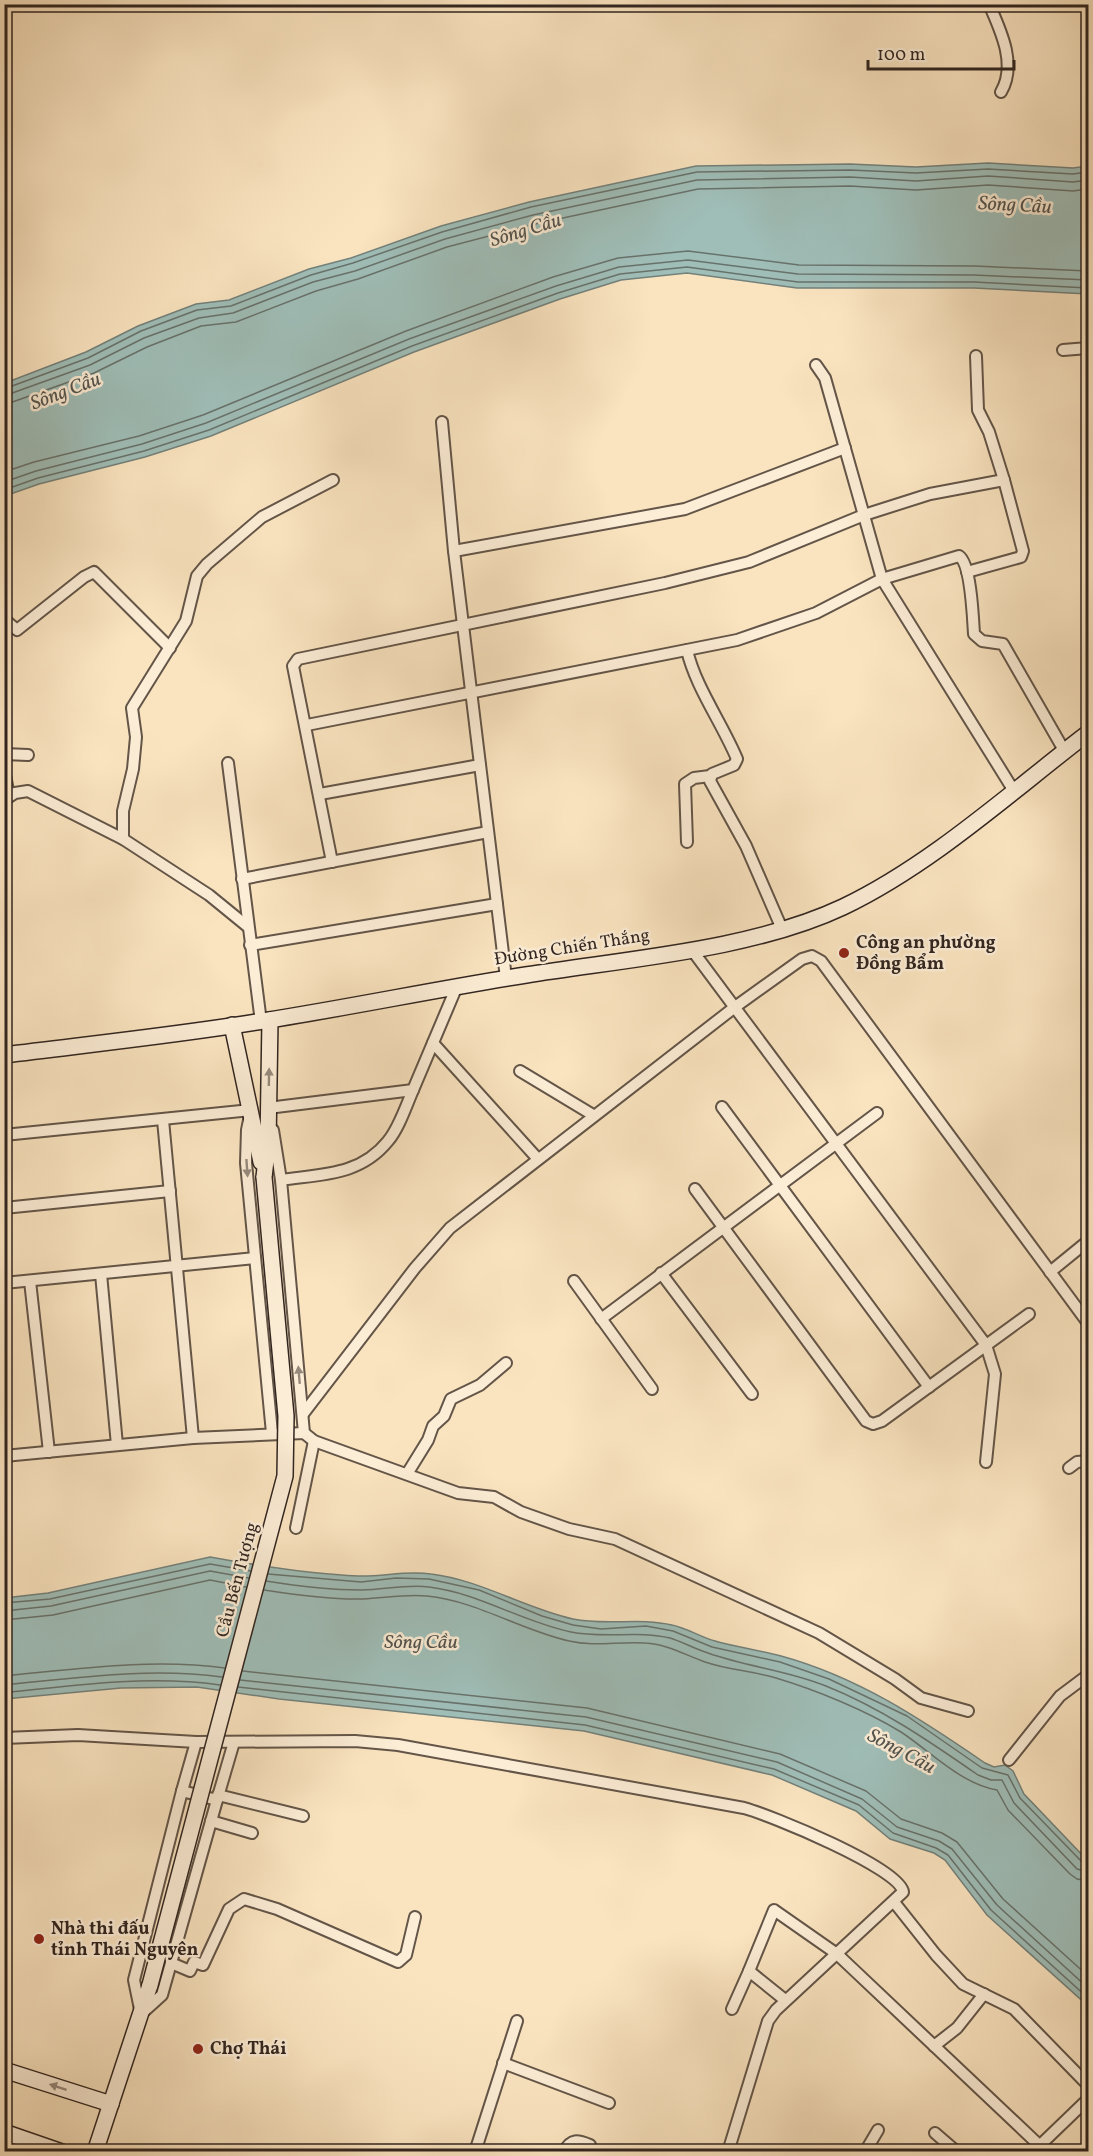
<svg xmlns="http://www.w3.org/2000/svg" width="1093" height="2156" font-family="Vollkorn,serif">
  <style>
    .water { fill: #9fbeb8; stroke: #73817b; stroke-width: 1.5 }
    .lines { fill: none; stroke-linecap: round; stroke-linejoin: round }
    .shore { stroke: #68726c; stroke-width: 1.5 }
    .street-casing { stroke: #635548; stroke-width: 14 }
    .secondary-casing { stroke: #312520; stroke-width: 18 }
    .street { stroke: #fcedd6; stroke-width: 10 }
    .secondary { stroke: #fcedd6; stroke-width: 15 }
    .secondary-bridge-casing { stroke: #312520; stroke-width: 18; stroke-linecap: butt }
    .secondary-bridge { stroke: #fcedd6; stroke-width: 15 }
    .oneway { fill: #96897b }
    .poi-dot { fill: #8f2418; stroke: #fcedd6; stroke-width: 2 }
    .labels { text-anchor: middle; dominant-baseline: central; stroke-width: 5; stroke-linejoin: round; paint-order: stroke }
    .poi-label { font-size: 18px; font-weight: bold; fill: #312520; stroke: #fcedd6; text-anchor: start }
    .street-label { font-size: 18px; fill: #312520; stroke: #fcedd6 }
    .water-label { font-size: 20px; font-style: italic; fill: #52534e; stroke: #fcedd6 }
  </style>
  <rect width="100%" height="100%" fill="#fae4c0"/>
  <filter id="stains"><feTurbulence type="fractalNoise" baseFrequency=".00333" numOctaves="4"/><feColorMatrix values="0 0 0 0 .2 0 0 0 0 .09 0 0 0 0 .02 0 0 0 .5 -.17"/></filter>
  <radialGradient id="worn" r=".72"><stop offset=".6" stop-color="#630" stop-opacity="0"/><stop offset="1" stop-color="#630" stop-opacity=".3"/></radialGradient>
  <g class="water">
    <path d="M 988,163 L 1073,168 L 1088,166 L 1088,294 L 974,288 L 797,288 L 687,273 L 621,280 L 560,299 L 414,352 L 211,436 L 145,457 L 39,484 L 5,496 L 5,383 L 86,352 L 138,326 L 196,304 L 229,300 L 309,269 L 351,258 L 441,226 L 529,202 L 696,166 L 850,164 L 916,167 Z"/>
    <path d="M 210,1557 C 259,1566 308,1574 358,1576 C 383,1577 406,1570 431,1574 C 481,1580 524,1608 573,1619 C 606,1626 639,1617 672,1625 C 687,1628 700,1637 715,1641 C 736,1647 759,1650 781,1656 C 858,1677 921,1719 985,1763 L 994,1767 L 1005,1765 L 1013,1771 L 1024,1794 L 1088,1861 L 1088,2006 L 987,1915 L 945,1860 L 934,1853 L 890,1839 L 856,1811 L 772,1775 L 584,1731 L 279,1699 L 197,1687 L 121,1688 L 5,1699 L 5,1598 L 48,1593 Z"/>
  </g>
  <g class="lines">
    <g class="shore">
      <path d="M 4,389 L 88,358 L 141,331 L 197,310 L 231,306 L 311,275 L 353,263 L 442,232 L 531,207 L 697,172 L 850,170 L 916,173 L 988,169 L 1073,174 L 1088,172"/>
      <path d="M 4,396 L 90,365 L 144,338 L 199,318 L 233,313 L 313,282 L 355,271 L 445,239 L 533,215 L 697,180 L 850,177 L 916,181 L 988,176 L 1073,182 L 1088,180"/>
      <path d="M 4,405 L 94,373 L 147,347 L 201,326 L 236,322 L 316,291 L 358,279 L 447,247 L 535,224 L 698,189 L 850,186 L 916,190 L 988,185 L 1073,191 L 1088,189"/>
      <path d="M 4,472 L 34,462 L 139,436 L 203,415 L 406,331 L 553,277 L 618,258 L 688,251 L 799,265 L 975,266 L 1088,271"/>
      <path d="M 4,482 L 36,471 L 142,444 L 206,423 L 409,339 L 556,286 L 619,267 L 688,260 L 798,274 L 974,275 L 1088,280"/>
      <path d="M 4,490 L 38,478 L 144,451 L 209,430 L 412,346 L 558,293 L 620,274 L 687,267 L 798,282 L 974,282 L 1088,288"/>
      <path d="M 268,1574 L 361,1582 L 396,1578 L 429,1579 L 479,1590 L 542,1616 L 573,1625 L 601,1629 L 646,1626 L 673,1631 L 712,1647 L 780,1662 L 829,1679 L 907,1716 L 982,1768 L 1008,1775 L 1020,1798 L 1082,1862 L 1088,1865"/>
      <path d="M 266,1581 C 297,1586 330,1590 361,1590 C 384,1590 406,1584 429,1587 C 479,1593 522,1622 571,1632 C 604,1639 638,1630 670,1638 C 683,1642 695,1649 708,1653 C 747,1667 787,1670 826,1686 C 881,1708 929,1741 978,1775 L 991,1780 L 1002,1780 L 1014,1803 L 1077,1869 L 1088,1872"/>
      <path d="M 264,1590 C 296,1595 331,1600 363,1599 C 385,1598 405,1594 427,1596 C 477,1601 520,1630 569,1641 C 595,1647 619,1641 645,1643 C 667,1644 685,1655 705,1662 C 728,1670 753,1671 776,1678 C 816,1690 865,1710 901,1732 C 930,1751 961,1784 997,1790 L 1008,1810 L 1070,1874 L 1077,1879 L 1088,1881"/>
      <path d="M 4,1603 L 50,1599 L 210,1564 L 251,1571"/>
      <path d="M 4,1611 L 51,1606 L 210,1571 L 249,1578"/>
      <path d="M 4,1620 L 53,1615 L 210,1580 L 246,1587"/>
      <path d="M 243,1671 L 587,1708 L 780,1754 L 866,1791 L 901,1819 L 942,1833 L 957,1842 L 1003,1899 L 1088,1976"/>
      <path d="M 4,1676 C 77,1669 152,1658 225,1668"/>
      <path d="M 240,1680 L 586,1717 L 777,1762 L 862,1799 L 897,1827 L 939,1841 L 952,1849 L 997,1905 L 1088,1988"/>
      <path d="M 4,1685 C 76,1678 150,1667 222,1677"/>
      <path d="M 238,1687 L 585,1725 L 774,1769 L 859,1805 L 893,1833 L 936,1848 L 948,1855 L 991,1910 L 1088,1998"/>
      <path d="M 4,1693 C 75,1685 149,1675 220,1685"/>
    </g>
    <defs>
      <g id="street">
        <path d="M 989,4 C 1001,31 1017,65 1001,92"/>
        <path d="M 1063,350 L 1088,348"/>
        <path d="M 816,365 L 825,378 L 882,579 L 1014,791"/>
        <path d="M 442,422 L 454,551 L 506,978"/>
        <path d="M 454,551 L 685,509 L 845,448"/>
        <path d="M 967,572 L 1021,557 L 1023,551 L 1004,480 L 989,432 L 978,410 L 976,356"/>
        <path d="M 4,619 L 17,630 L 84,577 L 94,572 L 170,648"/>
        <path d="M 687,650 C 695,686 722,723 737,759 L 734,765 L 712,774 L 710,781 L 746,846 L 782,929"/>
        <path d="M 307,725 L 737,640 L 816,613 L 882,579 L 959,556 C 971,564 973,618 974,634 L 982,641 L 1003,644 L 1065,752"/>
        <path d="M 4,754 L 28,755"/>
        <path d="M 228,763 L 261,1022"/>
        <path d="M 4,770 L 9,796"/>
        <path d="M 320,794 L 480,765"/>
        <path d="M 4,800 L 15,793 L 28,791 L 123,839 L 209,895 L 247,926"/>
        <path d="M 123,839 L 123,811 L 133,769 L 136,737 L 132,708 L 186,621 L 197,576 L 207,564 L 262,517 L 333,480"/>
        <path d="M 687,842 L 685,784 L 694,778 L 710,776"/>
        <path d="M 332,862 L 293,666 L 298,659 L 665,583 L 749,562 L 864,515 L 930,494 L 1004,480"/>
        <path d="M 242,879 L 488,832"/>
        <path d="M 250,945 L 497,904"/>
        <path d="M 692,950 L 986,1345 L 995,1374 L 986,1462"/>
        <path d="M 433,1043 L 537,1158"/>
        <path d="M 520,1071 L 593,1115"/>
        <path d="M 722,1107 L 929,1387"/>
        <path d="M 270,1114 L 268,1108 L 413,1090 L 457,986"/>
        <path d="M 163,1120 L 193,1438"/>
        <path d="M 273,1130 L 281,1180 L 304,1433"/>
        <path d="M 4,1135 L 251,1110 L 247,1130 L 246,1163 L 272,1433"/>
        <path d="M 281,1180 C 321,1174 360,1176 388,1141 C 399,1128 406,1106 413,1090"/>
        <path d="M 695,1189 L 866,1421 L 873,1424 L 882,1421 L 1029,1314"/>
        <path d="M 4,1208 L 170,1191"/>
        <path d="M 1050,1272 L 1088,1241"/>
        <path d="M 661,1273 L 752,1394"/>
        <path d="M 101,1274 L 117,1445"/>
        <path d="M 30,1281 L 49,1452"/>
        <path d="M 574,1281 L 652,1389"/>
        <path d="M 4,1283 L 255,1258"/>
        <path d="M 601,1319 L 877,1113"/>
        <path d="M 303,1414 L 415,1268 L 450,1228 L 735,1007 L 802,959 L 812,956 L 821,961 L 1088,1323"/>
        <path d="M 4,1456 L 193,1438 L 304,1433 L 314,1441 L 458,1493 L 494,1497 L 521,1512 L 569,1529 L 615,1539 L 819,1633 L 895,1679 L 921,1698 L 968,1711"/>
        <path d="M 1069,1468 L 1077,1462 L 1088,1461"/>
        <path d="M 407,1474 L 428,1440 L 433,1426 L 444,1416 L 451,1399 L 480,1385 L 506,1363"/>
        <path d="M 296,1528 L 314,1441"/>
        <path d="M 4,1738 L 78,1735 L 196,1742 L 355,1741 L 398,1745 L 744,1808 C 770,1815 900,1868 903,1892 L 776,2010 L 768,2021 L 728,2152"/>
        <path d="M 1009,1760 L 1060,1696 L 1088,1675"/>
        <path d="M 182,1791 L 217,1800 L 162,1995 L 141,2014 L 134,1980 Z"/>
        <path d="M 182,1791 L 196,1742"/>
        <path d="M 218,1795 L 303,1816"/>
        <path d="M 217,1800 L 234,1742"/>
        <path d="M 211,1821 L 252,1833"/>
        <path d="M 894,1902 L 936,1955 L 963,1984 L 1014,2009 L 1088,2085"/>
        <path d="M 171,1963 L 190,1971 L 194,1962 L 203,1965 L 229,1909 L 244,1899 L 277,1909 L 398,1962 L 406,1955 L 415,1917"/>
        <path d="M 749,1971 L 774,1910 L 837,1954 L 1039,2145"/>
        <path d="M 732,2009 L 749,1971 L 785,2000"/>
        <path d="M 934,2046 L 957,2028 L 984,1994"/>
        <path d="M 503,2063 L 609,2103"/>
        <path d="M 935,2133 L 957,2152"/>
        <path d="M 475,2152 L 517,2021"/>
        <path d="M 564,2152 C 571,2138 578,2140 590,2145"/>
        <path d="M 865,2152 L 878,2130"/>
        <path d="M 1033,2152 L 1088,2099"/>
      </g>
      <g id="secondary">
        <path d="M 232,1025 L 261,1162"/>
        <path d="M 4,1055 C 91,1044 178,1035 263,1021 C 351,1007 438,989 526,975 C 625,959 752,950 843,907 C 931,865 1011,792 1088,733"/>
        <path d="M 264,1177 L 268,1143 L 270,1020"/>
        <path d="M 4,2070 L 111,2104"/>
        <path d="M 4,2132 L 62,2152"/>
        <path d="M 95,2152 L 150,1985"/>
      </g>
    </defs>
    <use href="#street" class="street-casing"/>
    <use href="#secondary" class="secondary-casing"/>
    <use href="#street" class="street"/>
    <use href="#secondary" class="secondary"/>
    <defs>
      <path id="secondary-bridge" d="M 150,1985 L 285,1476 L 286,1416 L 264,1177"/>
    </defs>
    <use href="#secondary-bridge" class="secondary-bridge-casing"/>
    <use href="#secondary-bridge" class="secondary-bridge"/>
  </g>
  <defs><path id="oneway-solid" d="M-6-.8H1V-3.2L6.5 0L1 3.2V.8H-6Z" transform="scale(1.5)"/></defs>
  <g class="oneway">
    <use href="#oneway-solid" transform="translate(269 1077) rotate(-89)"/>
    <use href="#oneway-solid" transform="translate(247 1168) rotate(86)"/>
    <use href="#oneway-solid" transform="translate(299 1375) rotate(-95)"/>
    <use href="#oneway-solid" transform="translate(58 2087) rotate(-162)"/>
  </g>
  <g class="poi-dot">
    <circle cx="844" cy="953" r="6"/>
    <circle cx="39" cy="1939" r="6"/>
    <circle cx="198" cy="2049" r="6"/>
  </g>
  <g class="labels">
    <g class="poi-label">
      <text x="856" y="943">Công an phường<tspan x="856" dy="21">Đồng Bẩm</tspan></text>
      <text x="51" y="1929">Nhà thi đấu<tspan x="51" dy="21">tỉnh Thái Nguyên</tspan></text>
      <text x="210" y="2049">Chợ Thái</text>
    </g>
    <g class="street-label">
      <text transform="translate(572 948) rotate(-9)">Đường Chiến Thắng</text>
      <text transform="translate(238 1580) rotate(-75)">Cầu Bến Tượng</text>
    </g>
    <g class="water-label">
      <text transform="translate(1015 206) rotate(3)">Sông Cầu</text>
      <text transform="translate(526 231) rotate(-17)">Sông Cầu</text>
      <text transform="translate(66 392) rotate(-21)">Sông Cầu</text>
      <text x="421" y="1643">Sông Cầu</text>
      <text transform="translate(901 1752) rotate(28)">Sông Cầu</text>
    </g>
  </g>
  <rect width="1093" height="2156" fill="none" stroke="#fae4c0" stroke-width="24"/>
  <rect x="6" y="6" width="1081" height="2144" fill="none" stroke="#312520" stroke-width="3"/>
  <rect x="12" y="12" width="1069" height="2132" fill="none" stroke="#312520" stroke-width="1.5"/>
  <path d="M868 60v9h146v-9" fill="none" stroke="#312520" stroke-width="3"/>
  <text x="877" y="60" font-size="18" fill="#312520" stroke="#fcedd6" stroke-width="4.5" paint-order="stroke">100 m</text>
  <rect width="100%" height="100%" filter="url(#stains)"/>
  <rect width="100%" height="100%" fill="url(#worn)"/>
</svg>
